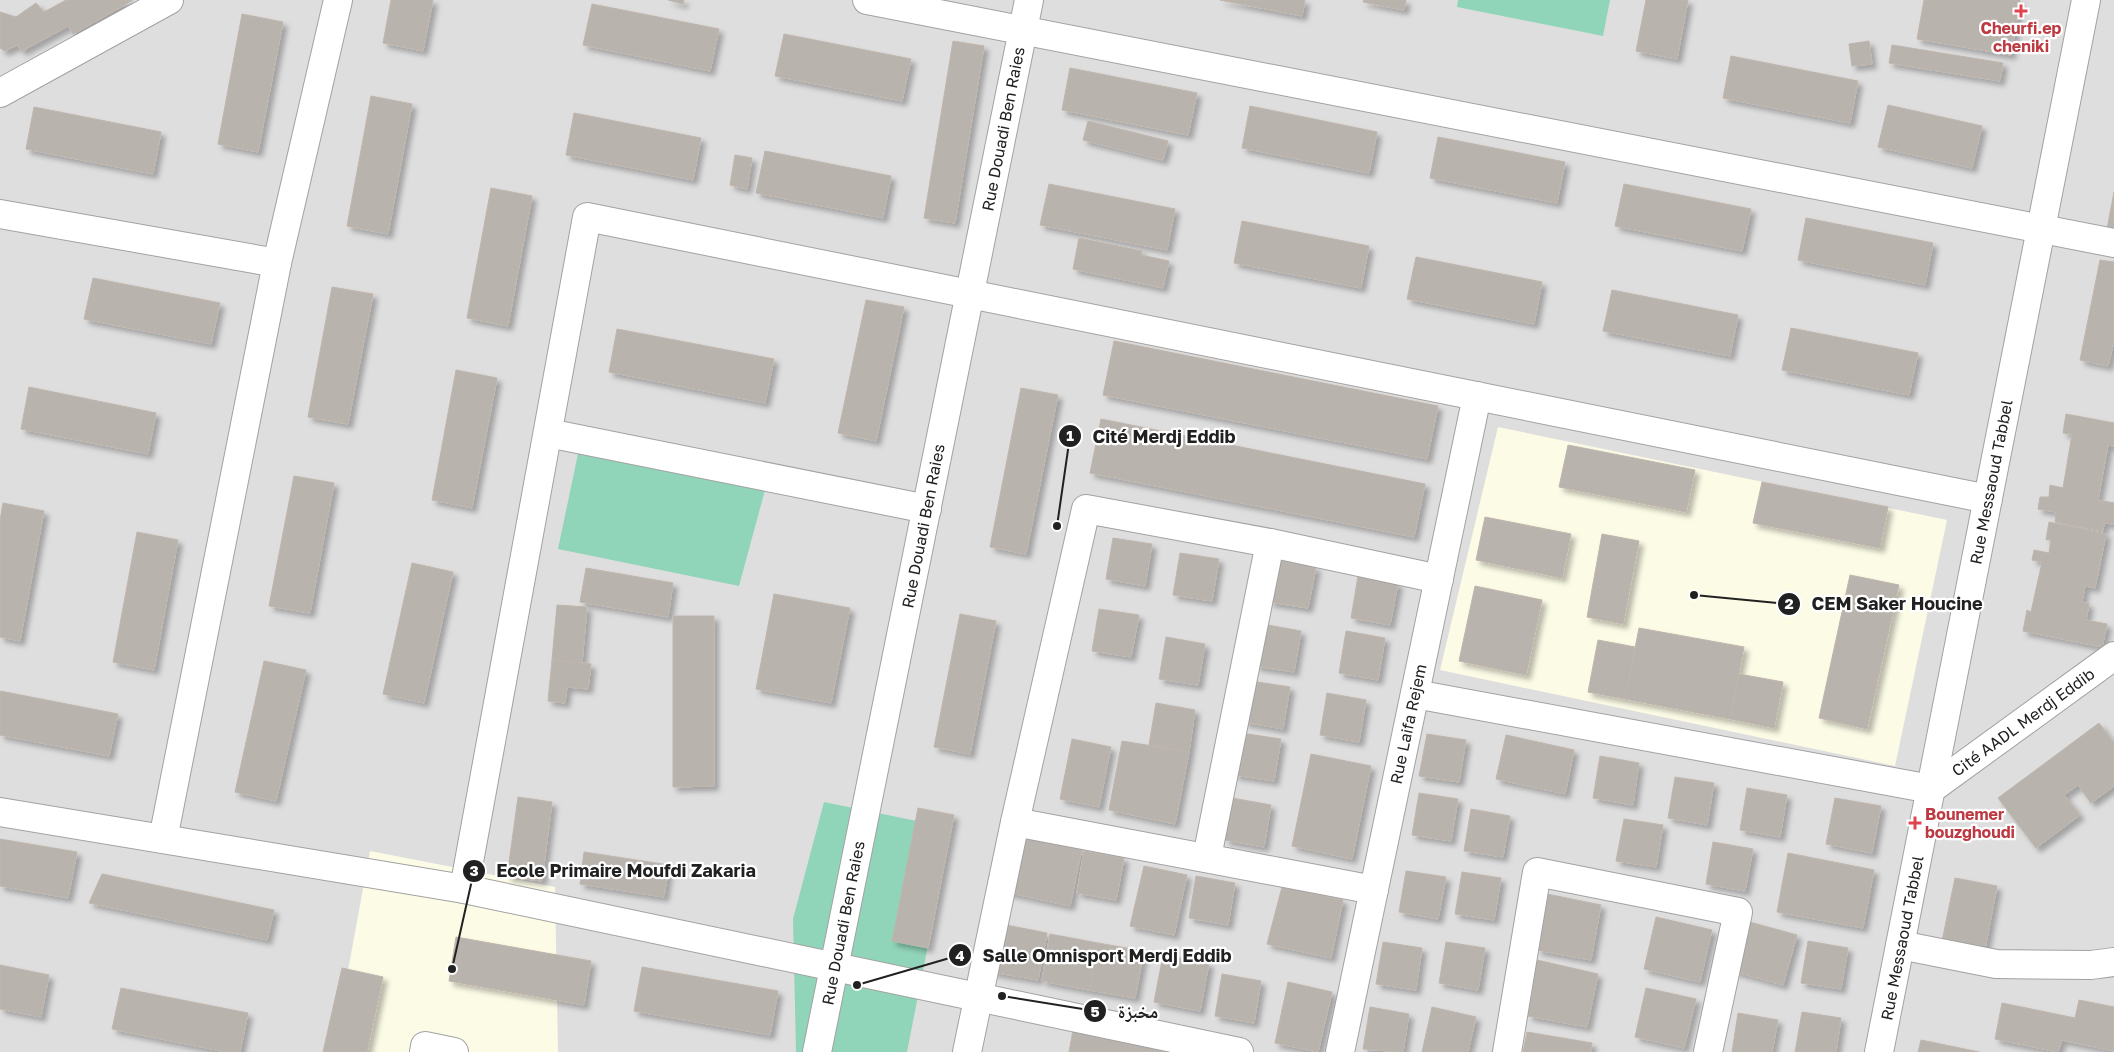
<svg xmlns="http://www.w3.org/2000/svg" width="2114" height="1052" font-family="'Golos Text','Noto Naskh Arabic',sans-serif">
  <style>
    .residential { fill: #dfdede }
    .education { fill: #fcfbe6 }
    .pitch { fill: #90d5b9 }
    .building { fill: #b9b3ae; stroke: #c0b5ac; filter: url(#shadow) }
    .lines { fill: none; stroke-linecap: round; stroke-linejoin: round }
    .minor-casing { stroke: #a2a2a2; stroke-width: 30 }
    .minor { stroke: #fff; stroke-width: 28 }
    .health-dot { fill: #e0444e; stroke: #fff; stroke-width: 2 }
    .labels { text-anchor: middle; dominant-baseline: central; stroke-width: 4.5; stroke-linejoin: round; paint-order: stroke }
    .health-label { font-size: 16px; font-weight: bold; fill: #be3a42; stroke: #fff }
    .street-label { font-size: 16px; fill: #212121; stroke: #fff }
    .leader { fill: none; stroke: #212121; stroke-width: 2 }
    .callout-dot { fill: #212121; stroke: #fff; stroke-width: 2 }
    .mark-label { font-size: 15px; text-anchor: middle; font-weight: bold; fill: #fff }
    .callout-label { font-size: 18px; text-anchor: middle; font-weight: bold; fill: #212121; stroke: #fff; stroke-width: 4.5; stroke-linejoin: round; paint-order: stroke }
  </style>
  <defs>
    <filter id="shadow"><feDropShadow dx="4.5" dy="4.5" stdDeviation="2.5" flood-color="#0004"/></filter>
  </defs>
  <rect width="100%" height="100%" fill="#f0ede8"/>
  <rect class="residential" x="0" y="0" width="2114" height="1052"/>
  <g class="education">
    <path d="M 1498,427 L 1947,520 L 1895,766 L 1440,670 Z"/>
    <path d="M 370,851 L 555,887 L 558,1052 L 333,1052 Z"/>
  </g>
  <g class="pitch">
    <path d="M 1458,0 L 1610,0 L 1603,36 L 1457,7 Z"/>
    <path d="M 579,449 L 765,490 L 739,586 L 558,549 Z"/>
    <path d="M 824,802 L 951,828 L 907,1052 L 796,1052 L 793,919 Z"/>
  </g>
  <g class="building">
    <path d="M 66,0 L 133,0 L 73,34 L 68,26 L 22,51 L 17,45 L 5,51 L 0,48 L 0,12 L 16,17 L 36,3 L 44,12 Z"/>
    <path d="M 391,0 L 433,0 L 423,51 L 383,43 Z"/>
    <path d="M 668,0 L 684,0 L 683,4 Z"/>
    <path d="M 1220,0 L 1305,0 L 1302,16 Z"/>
    <path d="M 1364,0 L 1406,0 L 1404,10 L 1363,2 Z"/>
    <path d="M 1646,0 L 1688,0 L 1677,59 L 1636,51 Z"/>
    <path d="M 1924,0 L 2020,0 L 2011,55 L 1917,39 Z"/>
    <path d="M 592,4 L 719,29 L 710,71 L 583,45 Z"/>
    <path d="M 242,14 L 283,22 L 258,152 L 218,144 Z"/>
    <path d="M 784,34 L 911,59 L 902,101 L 775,76 Z"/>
    <path d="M 953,41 L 984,46 L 955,223 L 924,218 Z"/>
    <path d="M 1869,41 L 1872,64 L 1852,66 L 1849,44 Z"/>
    <path d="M 1892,45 L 2003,63 L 2000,81 L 1889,63 Z"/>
    <path d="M 1731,56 L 1858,81 L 1850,123 L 1723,98 Z"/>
    <path d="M 1070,68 L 1197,93 L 1188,135 L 1062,110 Z"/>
    <path d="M 371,96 L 412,104 L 388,234 L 347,226 Z"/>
    <path d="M 1888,105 L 1982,126 L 1972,168 L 1878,147 Z"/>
    <path d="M 1250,106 L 1377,132 L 1369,173 L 1242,148 Z"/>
    <path d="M 34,107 L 161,132 L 153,174 L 26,149 Z"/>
    <path d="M 574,113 L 701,138 L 693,180 L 566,155 Z"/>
    <path d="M 1088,121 L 1168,141 L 1163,160 L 1083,140 Z"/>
    <path d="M 1438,137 L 1565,162 L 1557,203 L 1430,178 Z"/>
    <path d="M 765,151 L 891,176 L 883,218 L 756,193 Z"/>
    <path d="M 735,155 L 752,158 L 747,189 L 730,185 Z"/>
    <path d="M 1049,184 L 1175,209 L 1167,250 L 1040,225 Z"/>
    <path d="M 1624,184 L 1751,209 L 1742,251 L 1615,226 Z"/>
    <path d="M 491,188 L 532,196 L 508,326 L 467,318 Z"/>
    <path d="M 2114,192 L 2114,230 L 2107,229 Z"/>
    <path d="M 1806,218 L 1933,243 L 1925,285 L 1798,260 Z"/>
    <path d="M 1242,221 L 1369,246 L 1361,288 L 1234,263 Z"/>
    <path d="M 1079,238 L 1142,251 L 1141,255 L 1169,261 L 1163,288 L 1073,269 Z"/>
    <path d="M 1416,257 L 1542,282 L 1534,324 L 1407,299 Z"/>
    <path d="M 2100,260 L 2114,262 L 2114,341 L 2108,366 L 2080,360 Z"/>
    <path d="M 93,278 L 220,303 L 211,344 L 84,319 Z"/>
    <path d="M 332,287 L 373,294 L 348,424 L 308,417 Z"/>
    <path d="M 1612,290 L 1738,315 L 1730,356 L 1603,331 Z"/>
    <path d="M 866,300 L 904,307 L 876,441 L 838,433 Z"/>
    <path d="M 1791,328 L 1918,353 L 1909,395 L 1782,370 Z"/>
    <path d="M 617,329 L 774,359 L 765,403 L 609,372 Z"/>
    <path d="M 1114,341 L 1438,406 L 1427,459 L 1103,395 Z"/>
    <path d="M 456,370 L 497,378 L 472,508 L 432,500 Z"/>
    <path d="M 29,387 L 156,413 L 148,454 L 21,429 Z"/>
    <path d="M 1021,388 L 1058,395 L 1026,554 L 990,547 Z"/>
    <path d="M 2066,414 L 2114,423 L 2114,446 L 2108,445 L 2098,500 L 2114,503 L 2114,524 L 2104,523 L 2103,531 L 2055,522 L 2056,512 L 2038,509 L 2040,497 L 2049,497 L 2050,485 L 2063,488 L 2072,434 L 2063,433 Z"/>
    <path d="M 1101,419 L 1425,484 L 1414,537 L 1090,473 Z"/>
    <path d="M 1568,445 L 1695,470 L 1686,512 L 1559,487 Z"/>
    <path d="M 294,476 L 334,483 L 310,613 L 269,606 Z"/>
    <path d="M 1762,482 L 1888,507 L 1880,548 L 1753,523 Z"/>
    <path d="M 3,503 L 44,511 L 20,641 L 0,637 L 0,521 Z"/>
    <path d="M 1485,517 L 1571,534 L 1562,578 L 1476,560 Z"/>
    <path d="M 2049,522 L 2106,534 L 2095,588 L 2085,586 L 2082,602 L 2089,604 L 2086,620 L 2107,624 L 2102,647 L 2023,631 L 2027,610 L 2031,612 L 2042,562 L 2032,560 L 2034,550 L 2049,553 L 2051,539 L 2046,540 Z"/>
    <path d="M 137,532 L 178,540 L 154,670 L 113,662 Z"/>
    <path d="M 1602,534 L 1639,541 L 1623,624 L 1587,617 Z"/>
    <path d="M 1113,538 L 1152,544 L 1145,586 L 1106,579 Z"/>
    <path d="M 1180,553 L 1219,559 L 1212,601 L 1173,595 Z"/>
    <path d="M 1276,560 L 1316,567 L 1308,608 L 1269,602 Z"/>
    <path d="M 412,563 L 453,572 L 424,703 L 383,694 Z"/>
    <path d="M 586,568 L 673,583 L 668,617 L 580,602 Z"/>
    <path d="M 1850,575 L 1899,585 L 1867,729 L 1819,718 Z"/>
    <path d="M 1358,576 L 1398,583 L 1390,625 L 1351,618 Z"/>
    <path d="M 1475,586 L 1542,600 L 1526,675 L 1459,661 Z"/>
    <path d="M 774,594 L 850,608 L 831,703 L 756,689 Z"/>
    <path d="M 557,605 L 587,607 L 582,663 L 552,660 Z"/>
    <path d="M 1099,609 L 1139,615 L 1131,657 L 1092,651 Z"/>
    <path d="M 960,614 L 996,621 L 970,754 L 934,747 Z"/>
    <path d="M 673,616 L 714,616 L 714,786 L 673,787 Z"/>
    <path d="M 1262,624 L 1301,631 L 1294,672 L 1255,666 Z"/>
    <path d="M 1639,628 L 1744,647 L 1730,719 L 1625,699 Z"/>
    <path d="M 1346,631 L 1385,638 L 1378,680 L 1339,673 Z"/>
    <path d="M 1166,637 L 1205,644 L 1198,685 L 1159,679 Z"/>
    <path d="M 1598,640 L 1635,647 L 1625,699 L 1588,692 Z"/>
    <path d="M 552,660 L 591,664 L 588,689 L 567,687 L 565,703 L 548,701 Z"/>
    <path d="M 264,661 L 306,670 L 276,801 L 235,792 Z"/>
    <path d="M 1739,674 L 1783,682 L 1774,728 L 1730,719 Z"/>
    <path d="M 1251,681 L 1290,687 L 1283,729 L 1244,722 Z"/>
    <path d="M 0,691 L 118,714 L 109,756 L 0,735 Z"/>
    <path d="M 1327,693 L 1366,700 L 1359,742 L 1320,735 Z"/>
    <path d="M 1156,703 L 1195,710 L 1189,752 L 1149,745 Z"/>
    <path d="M 2099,723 L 2114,743 L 2114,786 L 2091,803 L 2078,785 L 2064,795 L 2080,815 L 2036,848 L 1998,798 Z"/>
    <path d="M 1241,733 L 1281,739 L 1274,781 L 1234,775 Z"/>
    <path d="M 1427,734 L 1466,740 L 1459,782 L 1419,776 Z"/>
    <path d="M 1506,735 L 1574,750 L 1565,794 L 1496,779 Z"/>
    <path d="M 1072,739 L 1111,747 L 1099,807 L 1060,799 Z"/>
    <path d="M 1122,741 L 1189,752 L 1175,824 L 1109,810 Z"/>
    <path d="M 1311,754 L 1371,766 L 1352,859 L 1292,846 Z"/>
    <path d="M 1600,756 L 1639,763 L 1633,805 L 1593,798 Z"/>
    <path d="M 1675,777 L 1714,783 L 1707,825 L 1668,818 Z"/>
    <path d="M 1747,788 L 1787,795 L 1780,837 L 1740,830 Z"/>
    <path d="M 1419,793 L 1458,799 L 1451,841 L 1412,835 Z"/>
    <path d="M 518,797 L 552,802 L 542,881 L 507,877 Z"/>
    <path d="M 1232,798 L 1271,805 L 1264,847 L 1225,840 Z"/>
    <path d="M 1835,798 L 1881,806 L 1872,853 L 1826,844 Z"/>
    <path d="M 918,808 L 954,815 L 928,948 L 892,941 Z"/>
    <path d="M 1471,809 L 1510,816 L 1503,857 L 1464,851 Z"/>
    <path d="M 1624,819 L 1663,825 L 1656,867 L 1616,861 Z"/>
    <path d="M 1021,834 L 1082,848 L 1070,906 L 1006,892 Z"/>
    <path d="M 0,839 L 77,852 L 68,898 L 0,886 Z"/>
    <path d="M 1713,842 L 1753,849 L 1745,891 L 1706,884 Z"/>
    <path d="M 1084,851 L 1124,858 L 1116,900 L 1077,893 Z"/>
    <path d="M 584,852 L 669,865 L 664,897 L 580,884 Z"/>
    <path d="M 1788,853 L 1874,870 L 1863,928 L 1777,912 Z"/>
    <path d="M 1144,866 L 1187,875 L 1174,935 L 1130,926 Z"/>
    <path d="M 1406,871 L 1446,877 L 1438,919 L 1399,912 Z"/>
    <path d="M 1462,872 L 1501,878 L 1494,920 L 1455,914 Z"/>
    <path d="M 102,874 L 274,910 L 267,940 L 89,903 Z"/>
    <path d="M 1196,876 L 1235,883 L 1228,925 L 1189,918 Z"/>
    <path d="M 1955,878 L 1997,886 L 1985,949 L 1942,941 Z"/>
    <path d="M 1282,887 L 1343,900 L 1331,958 L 1267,944 Z"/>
    <path d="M 1547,894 L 1601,905 L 1591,960 L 1537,950 Z"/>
    <path d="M 1656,917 L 1712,930 L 1700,982 L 1644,969 Z"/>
    <path d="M 1746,921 L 1797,935 L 1783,985 L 1733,971 Z"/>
    <path d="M 1001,924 L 1047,933 L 1038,980 L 992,972 Z"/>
    <path d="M 1050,934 L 1098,943 L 1089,990 L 1042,981 Z"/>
    <path d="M 456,937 L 591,961 L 584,1005 L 449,981 Z"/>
    <path d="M 1808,941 L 1848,948 L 1841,989 L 1801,983 Z"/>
    <path d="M 1383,942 L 1422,948 L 1416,990 L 1376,984 Z"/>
    <path d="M 1446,942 L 1485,948 L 1478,990 L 1439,983 Z"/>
    <path d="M 1098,943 L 1144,951 L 1135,998 L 1089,990 Z"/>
    <path d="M 1163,955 L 1209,963 L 1200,1011 L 1154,1002 Z"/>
    <path d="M 1537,960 L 1598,974 L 1587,1027 L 1528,1016 Z"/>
    <path d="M 0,965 L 49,975 L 41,1017 L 0,1009 Z"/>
    <path d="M 642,967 L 778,991 L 770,1035 L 634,1011 Z"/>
    <path d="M 342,968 L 383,977 L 367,1052 L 323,1052 Z"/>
    <path d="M 1222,974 L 1261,981 L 1254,1023 L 1215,1016 Z"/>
    <path d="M 1288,982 L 1332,992 L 1318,1052 L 1275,1043 Z"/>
    <path d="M 121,988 L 248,1013 L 240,1052 L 226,1052 L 112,1029 Z"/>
    <path d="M 1646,988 L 1696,999 L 1684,1048 L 1635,1037 Z"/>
    <path d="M 2079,1000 L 2114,1007 L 2114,1051 L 2062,1040 L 2058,1052 L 1995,1039 L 2002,1003 L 2075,1018 Z"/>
    <path d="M 1370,1007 L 1409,1014 L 1403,1052 L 1363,1049 Z"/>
    <path d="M 1432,1007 L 1476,1017 L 1468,1052 L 1422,1052 Z"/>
    <path d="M 1802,1012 L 1841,1018 L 1836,1052 L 1795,1052 Z"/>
    <path d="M 1738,1013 L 1778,1020 L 1772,1052 L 1732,1052 Z"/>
    <path d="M 1073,1030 L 1163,1048 L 1163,1052 L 1069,1052 Z"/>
    <path d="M 1527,1032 L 1592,1043 L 1591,1052 L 1523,1052 Z"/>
    <path d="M 1921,1040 L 1979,1052 L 1918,1052 Z"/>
  </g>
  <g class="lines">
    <defs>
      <g id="minor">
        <path d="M 867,0 L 2114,243"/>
        <path d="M 0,93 L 169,0"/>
        <path d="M 0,214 L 277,263 L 338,0"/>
        <path d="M 548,433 L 927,509"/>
        <path d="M 1415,694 L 1931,789 L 2114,656"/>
        <path d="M 0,812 L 464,889 L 1239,1052"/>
        <path d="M 163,839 L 277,263"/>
        <path d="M 1207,857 L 1270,543"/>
        <path d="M 464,889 L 587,217 L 1988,499"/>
        <path d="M 1374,890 L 1015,822 L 1086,509 L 1270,543 L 1439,579"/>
        <path d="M 1900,945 L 1996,964 L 2091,965 L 2114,962"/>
        <path d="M 424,1052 L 425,1046 L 454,1052"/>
        <path d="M 817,1052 L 1029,0"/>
        <path d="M 967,1052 L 1015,822"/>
        <path d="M 1340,1052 L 1477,396"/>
        <path d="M 1507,1052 L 1537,872 L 1738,912 L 1708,1052"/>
        <path d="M 1879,1052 L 2086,0"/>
      </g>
    </defs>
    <use href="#minor" class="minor-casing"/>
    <use href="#minor" class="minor"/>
  </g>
  <g class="health-dot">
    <path d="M2018.5 3.5h5v5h5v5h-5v5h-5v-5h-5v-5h5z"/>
    <path d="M1912.5 815.5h5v5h5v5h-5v5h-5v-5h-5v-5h5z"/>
  </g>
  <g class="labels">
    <g class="health-label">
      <text x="2021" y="28">Cheurfi.ep<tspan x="2021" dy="18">cheniki</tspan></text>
      <text x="1925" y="814" text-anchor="start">Bounemer<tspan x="1925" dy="18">bouzghoudi</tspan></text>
    </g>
    <g class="street-label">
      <text transform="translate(1003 129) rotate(-79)">Rue Douadi Ben Raies</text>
      <text transform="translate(1991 482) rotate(-79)">Rue Messaoud Tabbel</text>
      <text transform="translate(923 526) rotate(-79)">Rue Douadi Ben Raies</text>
      <text transform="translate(2023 722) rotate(-36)">Cité AADL Merdj Eddib</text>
      <text transform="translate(1408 724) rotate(-78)">Rue Laifa Rejem</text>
      <text transform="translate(843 923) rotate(-79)">Rue Douadi Ben Raies</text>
      <text transform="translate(1902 938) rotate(-79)">Rue Messaoud Tabbel</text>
    </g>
  </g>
  <path class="leader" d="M1057 526L1070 436M1694 595L1789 604M452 969L474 871M857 985L960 955M1002 996L1095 1011"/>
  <g class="callout-dot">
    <circle cx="1057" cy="526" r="5"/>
    <circle cx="1694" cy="595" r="5"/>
    <circle cx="452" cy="969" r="5"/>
    <circle cx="857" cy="985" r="5"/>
    <circle cx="1002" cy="996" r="5"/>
    <circle cx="1070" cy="436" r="12"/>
    <circle cx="1789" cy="604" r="12"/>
    <circle cx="474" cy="871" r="12"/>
    <circle cx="960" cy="955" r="12"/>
    <circle cx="1095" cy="1011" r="12"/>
  </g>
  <g class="mark-label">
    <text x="1070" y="441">1</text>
    <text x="1789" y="609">2</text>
    <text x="474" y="876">3</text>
    <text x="960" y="961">4</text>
    <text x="1095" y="1017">5</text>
  </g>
  <g class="callout-label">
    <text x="1164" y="443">Cité Merdj Eddib</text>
    <text x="1897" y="610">CEM Saker Houcine</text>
    <text x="626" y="877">Ecole Primaire Moufdi Zakaria</text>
    <text x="1107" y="962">Salle Omnisport Merdj Eddib</text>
    <text x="1138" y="1018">مخبزة</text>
  </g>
</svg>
